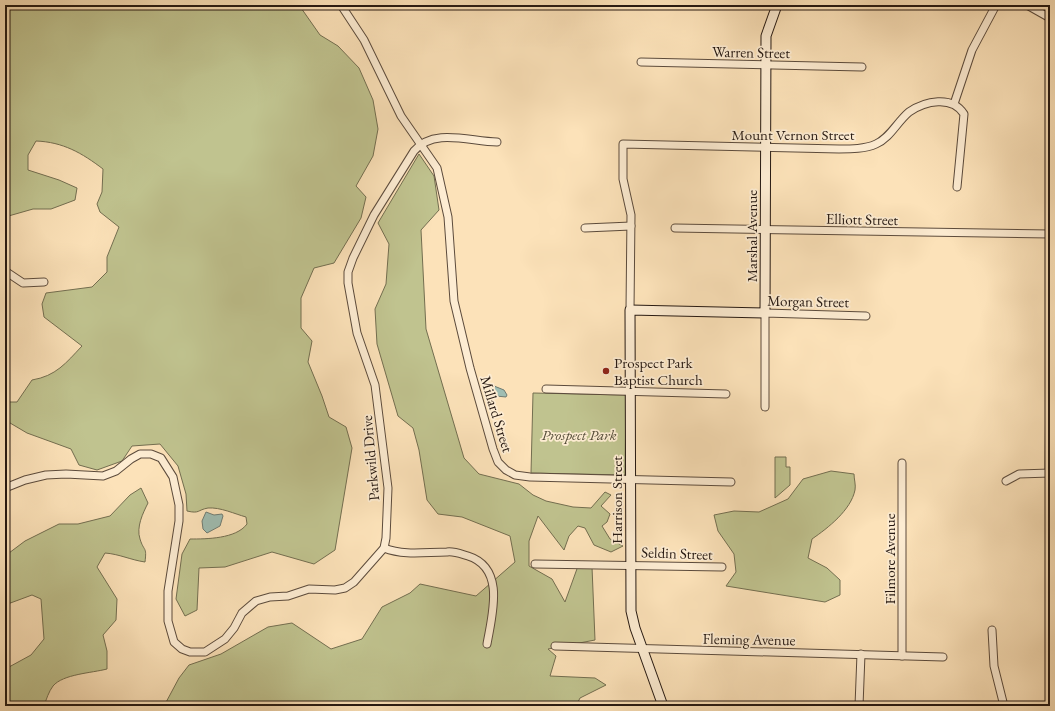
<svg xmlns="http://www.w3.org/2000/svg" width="1055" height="711" font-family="'EB Garamond',serif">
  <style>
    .green { fill: #c0c38f; stroke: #736e50 }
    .water { fill: #9fbdb2; stroke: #6f7b72 }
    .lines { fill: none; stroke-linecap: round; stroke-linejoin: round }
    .street-casing { stroke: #5c4b3c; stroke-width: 9 }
    .secondary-casing { stroke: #261912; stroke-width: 11 }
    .street { stroke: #fdecd2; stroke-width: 7 }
    .secondary { stroke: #fdecd2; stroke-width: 9 }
    .poi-dot { fill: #8f2418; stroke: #fdecd2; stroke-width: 1.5 }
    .labels { text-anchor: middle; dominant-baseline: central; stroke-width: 3.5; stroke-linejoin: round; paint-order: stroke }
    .street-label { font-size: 15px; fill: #261912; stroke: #fdecd2 }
    .poi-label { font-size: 15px; fill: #261912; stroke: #fdecd2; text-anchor: start }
    .park-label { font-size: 15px; font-style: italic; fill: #544c38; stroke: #fdecd2 }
  </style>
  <rect width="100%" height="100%" fill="#fce2b9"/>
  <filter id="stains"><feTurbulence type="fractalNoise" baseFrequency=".005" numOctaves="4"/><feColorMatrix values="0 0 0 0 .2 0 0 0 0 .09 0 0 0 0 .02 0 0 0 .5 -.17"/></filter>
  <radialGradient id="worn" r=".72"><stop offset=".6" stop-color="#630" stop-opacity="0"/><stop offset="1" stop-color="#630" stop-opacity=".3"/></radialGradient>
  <g class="green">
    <path d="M 5,5 L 299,5 L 320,35 L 338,46 L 359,68 L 373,100 L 378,129 L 373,156 L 356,186 L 366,197 L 361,218 L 334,263 L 314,268 L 301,298 L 301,328 L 312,341 L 308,362 L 322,396 L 329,417 L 346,427 L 352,448 L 335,550 L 314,564 L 272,552 L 225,567 L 199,568 L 197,610 L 185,616 L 176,599 L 182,554 L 190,539 C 206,539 236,539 247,524 L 246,517 C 235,514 220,507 208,508 C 197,510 200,514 187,511 L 186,494 L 178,466 L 160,444 L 132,446 L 122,461 L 97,470 L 79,465 L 71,449 L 27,433 L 5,420 L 5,402 L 17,402 L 32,380 C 56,376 66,363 82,346 L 44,317 L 42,304 L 46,293 L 92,287 L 107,272 L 107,257 L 119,227 L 100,212 L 97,204 L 102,192 L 103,169 C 82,153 63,142 36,141 L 28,155 L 28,170 L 59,180 L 77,188 L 75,200 L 51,209 L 33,209 L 5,217 Z"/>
    <path d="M 419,154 L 434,176 L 439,210 L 421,230 L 426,329 L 464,458 L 479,474 L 519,484 L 533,495 L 546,501 L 573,507 L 591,508 L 605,492 L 611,495 L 601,506 L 610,514 L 607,522 L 602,526 L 610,539 L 623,546 L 611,552 L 594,545 L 585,528 L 578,526 L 569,536 L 564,550 L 538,516 L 529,541 L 529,566 L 552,579 L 565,602 L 578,566 L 592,567 L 595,640 L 548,649 L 556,656 L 550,676 L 595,678 L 606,685 L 580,698 L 576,706 L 164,706 L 179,678 L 189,665 L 221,654 L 268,627 L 292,623 L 331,649 L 362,639 L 382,607 L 410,593 L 420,584 L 476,596 L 515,562 L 510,536 L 462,517 L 438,514 L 427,500 L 419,450 L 413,428 L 398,416 L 377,344 L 375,309 L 386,284 L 389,244 L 378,223 Z"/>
    <path d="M 533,393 L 626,395 L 625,475 L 531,473 Z"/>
    <path d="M 775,457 L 786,457 L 786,467 L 790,467 L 790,485 L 775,498 Z"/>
    <path d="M 831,471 L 854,474 C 854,479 856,485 855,490 C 851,510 828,528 812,539 L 808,558 L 827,568 L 840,580 L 840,595 L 825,602 L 726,586 L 736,572 L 734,554 L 718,531 L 714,515 L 734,511 L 759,512 L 788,499 L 803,479 Z"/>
    <path d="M 141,488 L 148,503 C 143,513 136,527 140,539 C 144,552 147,546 145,562 C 131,560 119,554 105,553 L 97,567 L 117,599 L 116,620 L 103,635 L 107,651 L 107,669 C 92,673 63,674 53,686 C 49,691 46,700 44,706 L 5,706 L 5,672 L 9,667 L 31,655 L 44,639 L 41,599 L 32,595 L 5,605 L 5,556 L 25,541 L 59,524 L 78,524 L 110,516 L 130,495 Z"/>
  </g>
  <g class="water">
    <path d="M 494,386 L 504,390 L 507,395 L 506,397 L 496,396 L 491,393 L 491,389 Z"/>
    <path d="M 206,512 L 214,515 L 222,514 L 223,516 L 220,526 L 207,533 L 203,529 L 202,521 Z"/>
  </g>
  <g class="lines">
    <defs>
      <g id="street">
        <path d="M 341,5 L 364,40 L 401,116 L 437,168 L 448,217 L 454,301 L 470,368 L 493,449 L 498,462 L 506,470 L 515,475 L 530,477 L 731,482"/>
        <path d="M 1027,5 L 1050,18"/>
        <path d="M 641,62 L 862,67"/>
        <path d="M 954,104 L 972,50 L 996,5"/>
        <path d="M 585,228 L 631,226"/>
        <path d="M 675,228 L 1050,234"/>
        <path d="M 5,271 L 23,283 L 44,282"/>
        <path d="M 630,310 L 631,215 L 623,179 L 623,144 L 839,149 C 851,149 865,149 876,144 C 890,138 897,122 909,112 C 925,101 952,95 964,114 L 957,187"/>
        <path d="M 546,389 L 726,394"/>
        <path d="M 765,407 L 765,313 L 866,316"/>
        <path d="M 1049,473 L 1050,374"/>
        <path d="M 1006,481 L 1019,474 L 1050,473"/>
        <path d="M 5,488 L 25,480 L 46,475 L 66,474 L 103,476 L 116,471 L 131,459 L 140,454 L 151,454 L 161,458 L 173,477 L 179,505 L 179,521 L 168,591 L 168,621 L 174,642 L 182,649 L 190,652 L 205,652 L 225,639 L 234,628 L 242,613 L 256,601 L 270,597 L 288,596 L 309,589 L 335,590 L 345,588 L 354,582 L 384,548 L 386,538 L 388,488 L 375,385 L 357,333 L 348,283 L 348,272 L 353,258 L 374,215 L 414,151 C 434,127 471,142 497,142"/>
        <path d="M 384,548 C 405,556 425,552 447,552 C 454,551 461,554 468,556 C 506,568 492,615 487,644"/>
        <path d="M 535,564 L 722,567"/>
        <path d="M 992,630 L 994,666 L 1004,706"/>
        <path d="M 555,646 L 943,657"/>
        <path d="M 902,656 L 902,463"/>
        <path d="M 859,706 L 861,654"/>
      </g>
      <path id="secondary" d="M 663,706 L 635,628 L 631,611 L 630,310 L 765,313 L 766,36 L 777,5"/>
    </defs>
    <use href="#street" class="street-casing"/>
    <use href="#secondary" class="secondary-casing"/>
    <use href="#street" class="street"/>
    <use href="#secondary" class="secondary"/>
  </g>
  <circle class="poi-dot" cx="606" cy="371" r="4"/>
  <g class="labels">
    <g class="street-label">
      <text transform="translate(751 52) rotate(1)">Warren Street</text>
      <text x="793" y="134">Mount Vernon Street</text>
      <text transform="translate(862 219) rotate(1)">Elliott Street</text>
      <text transform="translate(751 236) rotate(-90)">Marshal Avenue</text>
      <text transform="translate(808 301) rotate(1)">Morgan Street</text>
      <text transform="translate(497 414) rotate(73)">Millard Street</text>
      <text transform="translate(370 458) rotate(-95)">Parkwild Drive</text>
      <text transform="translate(616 500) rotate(-90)">Harrison Street</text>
      <text transform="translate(677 553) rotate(2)">Seldin Street</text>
      <text transform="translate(889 559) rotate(-90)">Filmore Avenue</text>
      <text transform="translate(749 639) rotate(1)">Fleming Avenue</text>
    </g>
    <g class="poi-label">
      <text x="614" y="362">Prospect Park<tspan x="614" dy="17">Baptist Church</tspan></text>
    </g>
    <g class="park-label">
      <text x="579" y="434">Prospect Park</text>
    </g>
  </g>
  <rect width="1055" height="711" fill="none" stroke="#fce2b9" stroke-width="20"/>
  <rect x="6" y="6" width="1043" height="699" fill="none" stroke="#261912" stroke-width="2"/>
  <rect x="10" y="10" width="1035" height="691" fill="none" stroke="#261912"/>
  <rect width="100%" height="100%" filter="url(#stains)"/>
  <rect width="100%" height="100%" fill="url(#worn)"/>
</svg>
